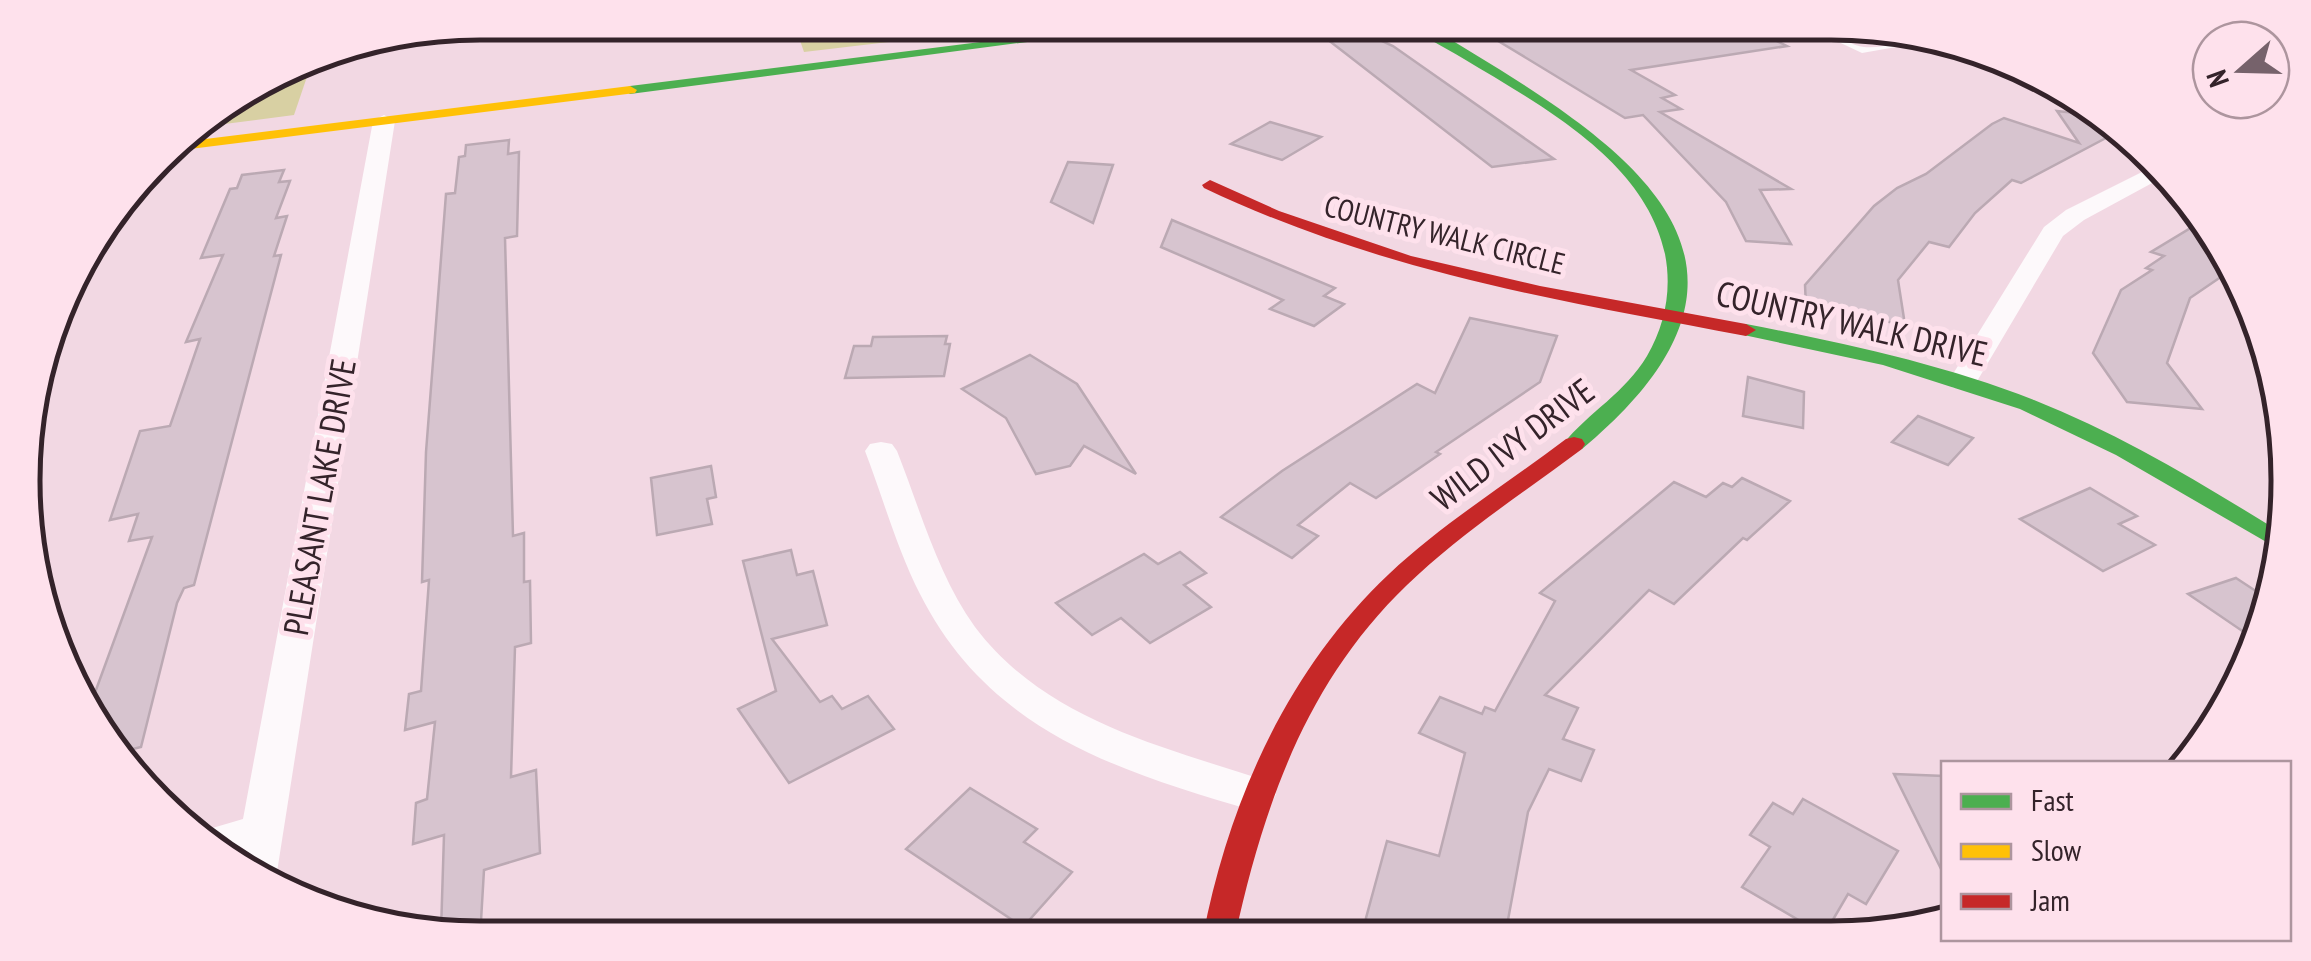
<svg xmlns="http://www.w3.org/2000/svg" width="2311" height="961" font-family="'PT Sans Narrow',sans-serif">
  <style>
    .green { fill: #d8d0a3 }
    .building { fill: #d7c4cf; stroke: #bba9b3; stroke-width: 2.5 }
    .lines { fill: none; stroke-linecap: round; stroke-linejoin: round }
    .lane { fill: #fdf9fb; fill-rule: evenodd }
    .street { fill: #fdf9fb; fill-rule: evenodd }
    .fast { fill: #4caf50; fill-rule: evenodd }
    .slow { fill: #ffc107; fill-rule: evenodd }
    .jam { fill: #c62828; fill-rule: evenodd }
    .labels { text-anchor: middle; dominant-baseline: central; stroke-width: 10; stroke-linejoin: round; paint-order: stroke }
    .far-street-label { font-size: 30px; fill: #34232a; stroke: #fee1ec }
    .street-label { font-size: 35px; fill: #34232a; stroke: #fee1ec }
    .rim { fill: none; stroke: #34232a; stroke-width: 5 }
  </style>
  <rect width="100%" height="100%" fill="#f2d8e3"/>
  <g class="green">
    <path d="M 794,23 L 794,22 L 1051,23 L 804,52 Z"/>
    <path d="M 313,59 L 294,115 L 193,128 Z"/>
  </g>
  <g class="building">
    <path d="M 1305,22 L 1341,22 L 1393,46 L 1554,159 L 1492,167 Z"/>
    <path d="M 1483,22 L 1738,22 L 1787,46 L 1631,70 L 1675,95 L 1662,98 L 1681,109 L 1660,112 L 1791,189 L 1760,190 L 1791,244 L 1746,241 L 1726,202 L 1643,115 L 1625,118 L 1500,42 L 1503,41 L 1494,36 L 1502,35 Z"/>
    <path d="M 2057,111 L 2095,115 L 2121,130 L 2021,183 L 2012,180 L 1975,213 L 1949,247 L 1929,242 L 1898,280 L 1905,325 L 1806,306 L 1805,285 L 1874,206 L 1897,188 L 1926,174 L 1992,124 L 2004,118 L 2079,143 Z"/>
    <path d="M 1270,122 L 1321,137 L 1282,160 L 1231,144 Z"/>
    <path d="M 509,140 L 508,154 L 519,152 L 517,236 L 505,238 L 513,536 L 524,533 L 524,582 L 530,581 L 531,643 L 515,647 L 511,777 L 536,770 L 540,853 L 484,870 L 480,938 L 441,932 L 444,835 L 413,844 L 416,803 L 427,799 L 435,722 L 405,730 L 409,694 L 421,691 L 429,580 L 422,582 L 426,452 L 446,194 L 455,193 L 459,157 L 465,156 L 466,145 Z"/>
    <path d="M 1068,162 L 1113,165 L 1093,223 L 1051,202 Z"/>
    <path d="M 284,170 L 279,182 L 290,181 L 276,218 L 287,216 L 274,256 L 281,255 L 194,585 L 184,588 L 177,603 L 141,747 L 117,753 L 99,734 L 89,709 L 152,537 L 129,541 L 138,514 L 110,520 L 140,431 L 170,426 L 200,339 L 186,342 L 223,255 L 201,258 L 230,189 L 237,188 L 242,175 Z"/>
    <path d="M 1172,220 L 1335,288 L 1324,296 L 1344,304 L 1314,326 L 1270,309 L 1283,300 L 1161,247 Z"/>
    <path d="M 2199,223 L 2234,268 L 2190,298 L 2167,363 L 2202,409 L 2127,402 L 2093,353 L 2121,290 L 2152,270 L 2146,268 L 2164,256 L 2151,252 Z"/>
    <path d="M 1470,318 L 1557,336 L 1540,382 L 1436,452 L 1440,454 L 1376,498 L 1350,483 L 1298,525 L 1318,536 L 1292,558 L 1221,517 L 1282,471 L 1417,384 L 1435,393 Z"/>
    <path d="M 947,336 L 945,344 L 950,344 L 944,376 L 845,378 L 854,346 L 871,346 L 873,337 Z"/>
    <path d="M 1030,355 L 1077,384 L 1136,474 L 1084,446 L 1070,466 L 1036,474 L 1006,418 L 962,389 Z"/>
    <path d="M 1748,377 L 1804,392 L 1803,428 L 1743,416 Z"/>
    <path d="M 1918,416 L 1973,438 L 1948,465 L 1892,442 Z"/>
    <path d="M 711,466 L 716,497 L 707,499 L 712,524 L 657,535 L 651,478 Z"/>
    <path d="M 1742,478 L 1790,501 L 1747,540 L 1743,538 L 1674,604 L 1649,590 L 1545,695 L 1578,708 L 1563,739 L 1594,750 L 1581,781 L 1549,769 L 1528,812 L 1505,936 L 1365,936 L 1366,918 L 1387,841 L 1439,856 L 1465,753 L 1419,733 L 1440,697 L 1482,714 L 1485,707 L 1495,711 L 1555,601 L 1540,593 L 1674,482 L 1706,497 L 1723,483 L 1732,487 Z"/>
    <path d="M 2090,488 L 2137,516 L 2119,524 L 2155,545 L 2103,571 L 2020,519 Z"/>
    <path d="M 791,550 L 797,575 L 813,571 L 827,625 L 772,639 L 820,702 L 832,696 L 842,709 L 868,696 L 894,729 L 789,783 L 738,709 L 776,691 L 743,561 Z"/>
    <path d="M 1180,552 L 1206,573 L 1184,585 L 1211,607 L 1150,643 L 1121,618 L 1092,635 L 1056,603 L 1144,554 L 1158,564 Z"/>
    <path d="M 2236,578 L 2268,599 L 2264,627 L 2257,641 L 2188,594 Z"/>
    <path d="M 1894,774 L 1944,776 L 1944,875 Z"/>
    <path d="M 970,788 L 1037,829 L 1024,842 L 1072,872 L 1023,927 L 906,849 Z"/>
    <path d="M 1803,799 L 1898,851 L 1866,904 L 1848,894 L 1824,935 L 1742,887 L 1770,847 L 1750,835 L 1773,803 L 1793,814 Z"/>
  </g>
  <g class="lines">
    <path class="lane" d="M 1796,22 C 1823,22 1841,44 1864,47 C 1888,49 1911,36 1936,40 L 1862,53 Z"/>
    <g class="street">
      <path d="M 384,115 L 395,121 L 277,872 L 273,882 L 235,862 L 235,857 L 229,859 L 202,844 L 192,834 L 243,819 L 373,121 Z"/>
      <path d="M 2146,170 L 2158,177 L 2154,182 L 2084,220 L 2063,236 L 1973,388 L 1953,388 L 1948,382 L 2044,227 L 2066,210 Z"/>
      <path d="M 881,442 L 892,444 L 897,451 C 920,509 938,576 975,627 C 1046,721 1164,747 1270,782 L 1276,794 L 1270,806 L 1255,811 C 1117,771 989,731 920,594 C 897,549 883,498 865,451 L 870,444 Z"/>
    </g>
    <g class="fast">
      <path d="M 1139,22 L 1179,22 L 630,94 L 623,90 L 630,86 Z"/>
      <path d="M 1406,22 L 1422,22 C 1596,129 1825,247 1582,449 L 1566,449 L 1563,444 C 1589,412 1625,393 1647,356 C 1665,325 1672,290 1665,254 C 1645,160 1540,105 1464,59 C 1444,47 1423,37 1406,22 Z"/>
      <path d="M 1746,324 C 1844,343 1942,364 2034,400 C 2120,434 2199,482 2277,530 L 2275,547 L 2116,455 L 2020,409 L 1883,365 L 1739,334 L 1736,330 Z"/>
    </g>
    <path class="slow" d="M 630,86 L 637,90 L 635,93 L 166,152 L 173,143 Z"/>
    <g class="jam">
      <path d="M 1210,180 L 1279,211 L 1411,256 L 1540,286 L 1746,324 L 1756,330 L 1746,336 C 1556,300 1381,272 1204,188 L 1202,185 Z"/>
      <path d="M 1574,437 L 1582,439 L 1585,444 L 1582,449 C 1523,493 1460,534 1407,585 C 1307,681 1264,804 1235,936 L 1203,936 C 1229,801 1288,669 1389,574 C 1443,523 1507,484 1566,439 Z"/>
    </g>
  </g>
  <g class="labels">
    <g class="far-street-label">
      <text transform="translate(1445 234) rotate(14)">COUNTRY WALK CIRCLE</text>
    </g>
    <g class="street-label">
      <text transform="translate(1852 323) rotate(13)">COUNTRY WALK DRIVE</text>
      <text transform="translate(1512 444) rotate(-37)">WILD IVY DRIVE</text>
      <text transform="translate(319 497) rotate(-80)">PLEASANT LAKE DRIVE</text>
    </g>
  </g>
  <path d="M0 0H2311V961H0ZM480 40H1831A440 440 0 0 1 2271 480V481A440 440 0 0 1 1831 921H480A440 440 0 0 1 40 481V480A440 440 0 0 1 480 40Z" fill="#fee1ec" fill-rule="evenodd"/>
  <path class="rim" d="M480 40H1831A440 440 0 0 1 2271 480V481A440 440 0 0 1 1831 921H480A440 440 0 0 1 40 481V480A440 440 0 0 1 480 40Z"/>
  <rect x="1941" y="761" width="350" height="180" fill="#fee1ec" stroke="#ad959e" stroke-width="2.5"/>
  <rect x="1961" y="794" width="50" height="15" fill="#4caf50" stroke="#ad959e" stroke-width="2.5"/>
  <text x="2031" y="811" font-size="30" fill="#34232a">Fast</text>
  <rect x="1961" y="844" width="50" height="15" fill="#ffc107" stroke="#ad959e" stroke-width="2.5"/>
  <text x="2031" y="861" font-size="30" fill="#34232a">Slow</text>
  <rect x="1961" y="894" width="50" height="15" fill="#c62828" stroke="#ad959e" stroke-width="2.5"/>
  <text x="2031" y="911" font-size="30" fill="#34232a">Jam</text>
  <g transform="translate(2241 70) rotate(250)"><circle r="48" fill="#fee1ec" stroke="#ad959e" stroke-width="2.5"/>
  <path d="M0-8L18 38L0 25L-18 38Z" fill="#76626b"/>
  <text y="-15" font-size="28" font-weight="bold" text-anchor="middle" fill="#34232a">N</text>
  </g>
</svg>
